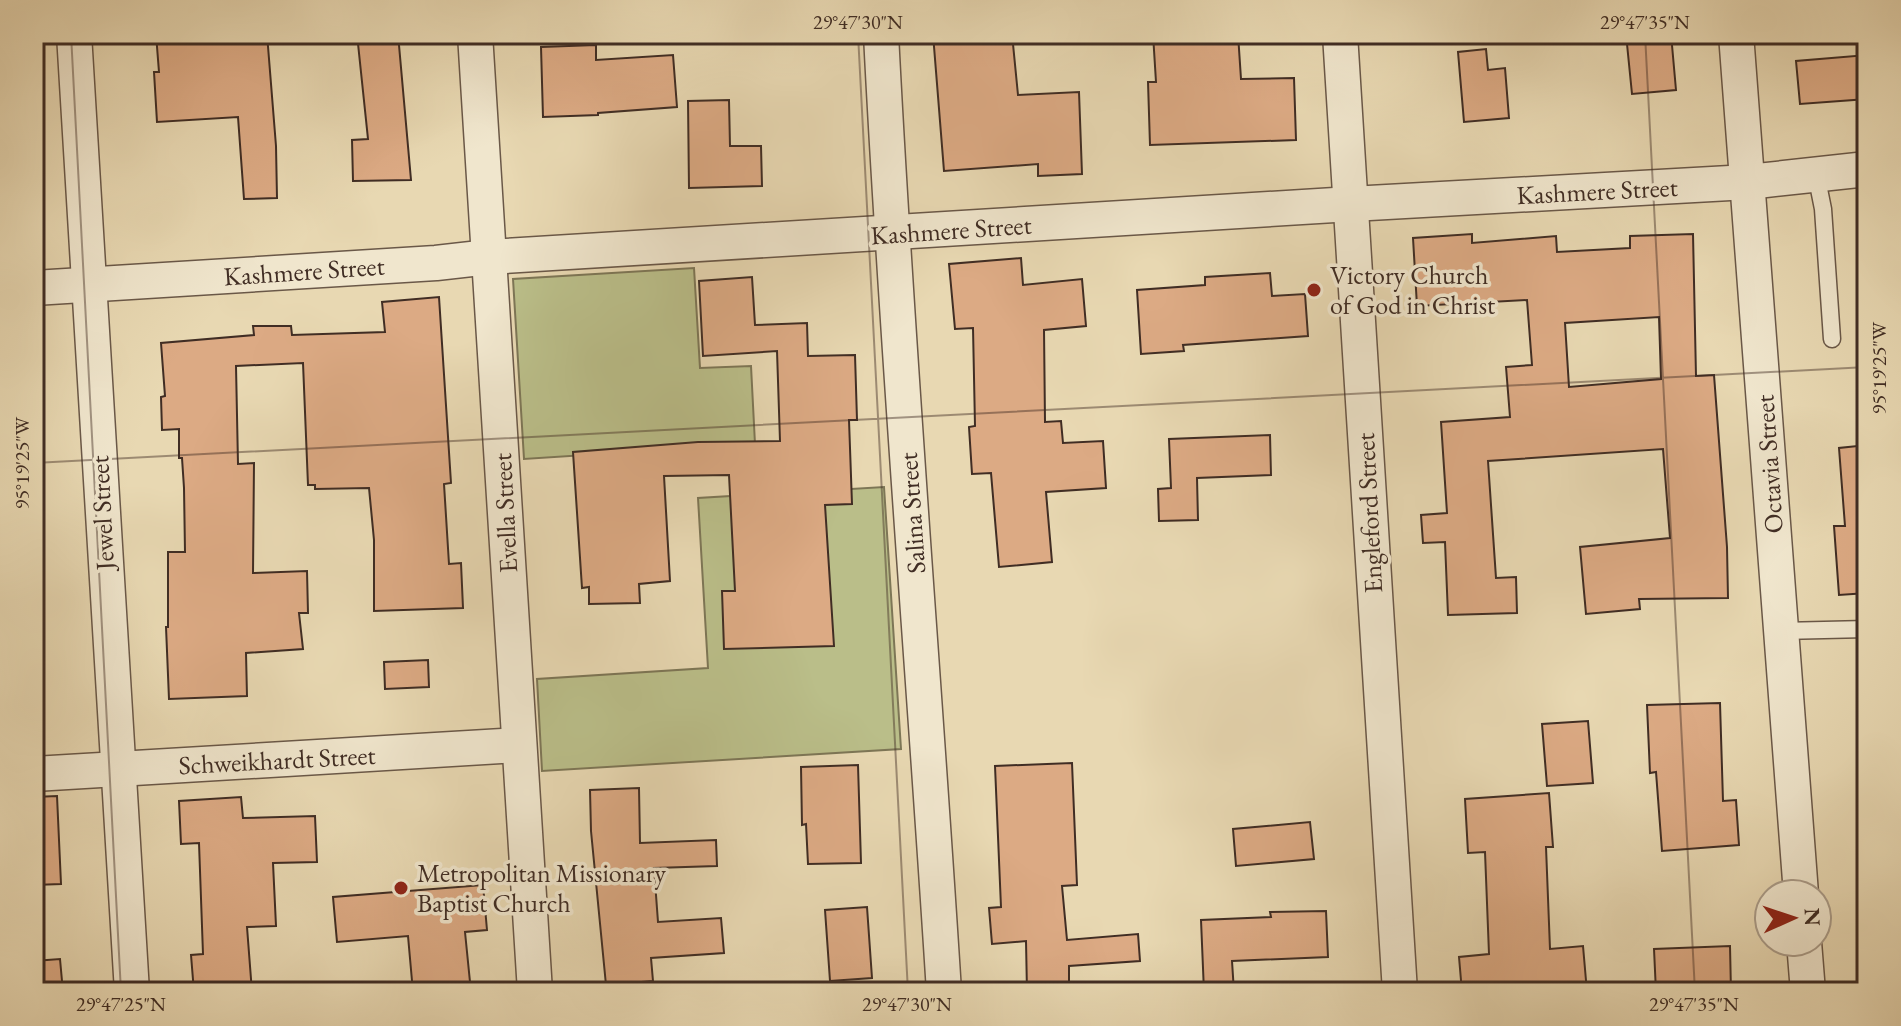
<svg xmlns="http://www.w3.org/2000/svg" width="1901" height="1026" font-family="'EB Garamond',serif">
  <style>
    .green { fill: #babe89; stroke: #7d7656; stroke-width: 2 }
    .building { fill: #dcaa84; stroke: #402d24; stroke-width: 2; fill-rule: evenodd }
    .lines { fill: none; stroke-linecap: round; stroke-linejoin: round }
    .lane-casing { stroke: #6a5848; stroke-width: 19 }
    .street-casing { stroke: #6a5848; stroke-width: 37 }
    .lane { stroke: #f0e6cd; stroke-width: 16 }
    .street { stroke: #f0e6cd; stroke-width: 34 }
    .ticks { fill: none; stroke: #402d24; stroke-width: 2; stroke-opacity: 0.45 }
    .poi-dot { fill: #8f2418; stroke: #f0e6cd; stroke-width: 3 }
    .labels { text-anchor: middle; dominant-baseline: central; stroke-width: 7; stroke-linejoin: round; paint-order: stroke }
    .street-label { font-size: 26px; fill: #402d24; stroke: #f0e6cd }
    .poi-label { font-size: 26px; fill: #402d24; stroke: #f0e6cd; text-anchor: start }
    .neatline { fill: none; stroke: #402d24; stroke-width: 3 }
    .ticks-label { font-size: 20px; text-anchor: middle; fill: #402d24 }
  </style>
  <rect width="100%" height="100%" fill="#e8d8b2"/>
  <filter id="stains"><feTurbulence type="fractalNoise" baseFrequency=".0025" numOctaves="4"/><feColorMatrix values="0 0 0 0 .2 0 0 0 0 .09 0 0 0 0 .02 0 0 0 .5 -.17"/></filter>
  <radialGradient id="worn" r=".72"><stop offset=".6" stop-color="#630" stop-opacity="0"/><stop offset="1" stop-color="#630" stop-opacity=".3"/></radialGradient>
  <g class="green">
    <path d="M 694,268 L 700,368 L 751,366 L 755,444 L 524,459 L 513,279 Z"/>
    <path d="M 884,487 L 901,749 L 542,771 L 537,679 L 708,668 L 698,498 Z"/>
  </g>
  <g class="building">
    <path d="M 156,34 L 267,34 L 276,146 L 277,198 L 244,199 L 238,117 L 157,122 L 154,72 L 159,72 Z"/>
    <path d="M 357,34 L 398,34 L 411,180 L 353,181 L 352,140 L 368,139 Z"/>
    <path d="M 933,34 L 1012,34 L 1018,95 L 1079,92 L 1082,174 L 1038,176 L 1038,164 L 944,171 Z"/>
    <path d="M 1153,34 L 1238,34 L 1241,79 L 1294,78 L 1296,140 L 1150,145 L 1148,82 L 1156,82 Z"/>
    <path d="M 1626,34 L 1671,34 L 1676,90 L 1632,94 Z"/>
    <path d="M 596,45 L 596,60 L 673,55 L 677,107 L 598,113 L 598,115 L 543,117 L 541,47 Z"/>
    <path d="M 1486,49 L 1488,70 L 1505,68 L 1509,118 L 1464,122 L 1458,52 Z"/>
    <path d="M 1867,55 L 1867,99 L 1800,104 L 1796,61 Z"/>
    <path d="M 729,100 L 730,146 L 761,146 L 762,186 L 689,188 L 688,101 Z"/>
    <path d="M 1472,234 L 1472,243 L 1556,236 L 1557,252 L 1630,248 L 1630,236 L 1693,234 L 1696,376 L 1714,375 L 1727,547 L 1728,598 L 1639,599 L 1640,609 L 1586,614 L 1580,547 L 1670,538 L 1663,449 L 1488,461 L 1496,578 L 1516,577 L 1517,613 L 1448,615 L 1445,542 L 1423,543 L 1421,515 L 1447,513 L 1441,422 L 1510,417 L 1506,367 L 1532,365 L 1527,300 L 1417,306 L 1413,238 ZM 1659,317 L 1661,379 L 1569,387 L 1565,323 Z"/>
    <path d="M 1021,258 L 1023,285 L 1082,279 L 1086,326 L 1044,330 L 1045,422 L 1061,421 L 1063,443 L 1103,441 L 1106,488 L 1046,492 L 1052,562 L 999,567 L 991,473 L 972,474 L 969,427 L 975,426 L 973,328 L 955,329 L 949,264 Z"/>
    <path d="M 1270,273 L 1272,296 L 1305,294 L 1308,336 L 1183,345 L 1184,351 L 1141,354 L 1137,290 L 1205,285 L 1205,277 Z"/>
    <path d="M 752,277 L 755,325 L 807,323 L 808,356 L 855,355 L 857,420 L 849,420 L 852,504 L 825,505 L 834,646 L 724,649 L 722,591 L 735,591 L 729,475 L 664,476 L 670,581 L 639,584 L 640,603 L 589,604 L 589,587 L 582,588 L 573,452 L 698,442 L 780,441 L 777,351 L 703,356 L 699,281 Z"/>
    <path d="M 439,297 L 451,483 L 444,484 L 449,564 L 461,563 L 463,608 L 374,611 L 374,540 L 369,488 L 315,489 L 315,485 L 308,485 L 303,363 L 236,366 L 238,464 L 254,463 L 253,573 L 307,571 L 308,613 L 299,613 L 303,649 L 246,653 L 247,696 L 169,699 L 166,627 L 168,627 L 168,552 L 185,552 L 184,488 L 182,458 L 179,458 L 179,429 L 162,430 L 161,397 L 165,396 L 161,343 L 254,335 L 253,326 L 291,326 L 292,335 L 385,332 L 382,302 Z"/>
    <path d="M 1270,435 L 1271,475 L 1197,478 L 1198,520 L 1159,521 L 1158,489 L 1171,488 L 1169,439 Z"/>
    <path d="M 1867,445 L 1867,593 L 1839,595 L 1834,526 L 1845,526 L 1839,448 Z"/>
    <path d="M 428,660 L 429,687 L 385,689 L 384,662 Z"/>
    <path d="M 1720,703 L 1723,801 L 1736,800 L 1739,845 L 1662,851 L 1656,772 L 1650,773 L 1647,705 Z"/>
    <path d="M 1588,721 L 1593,783 L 1547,786 L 1542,724 Z"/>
    <path d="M 1072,763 L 1077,885 L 1062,886 L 1067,940 L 1138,934 L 1140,961 L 1069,966 L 1069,992 L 1027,992 L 1026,941 L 992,944 L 989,908 L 1001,907 L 995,766 Z"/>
    <path d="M 858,765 L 861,863 L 808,864 L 806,824 L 802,825 L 801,767 Z"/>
    <path d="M 639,788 L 640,843 L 716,840 L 717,866 L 654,868 L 658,922 L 721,918 L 724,953 L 651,958 L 653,981 L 606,985 L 591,831 L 590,790 Z"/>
    <path d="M 1549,793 L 1553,847 L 1546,847 L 1550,949 L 1583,946 L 1587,992 L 1462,992 L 1459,957 L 1489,954 L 1485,852 L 1468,853 L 1465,799 Z"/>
    <path d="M 57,796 L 61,884 L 34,885 L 34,797 Z"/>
    <path d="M 241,797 L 243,818 L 315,816 L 317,862 L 273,863 L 276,926 L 247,927 L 252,992 L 194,992 L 191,955 L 203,954 L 199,843 L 181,844 L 179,801 Z"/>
    <path d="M 1310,822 L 1314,859 L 1236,866 L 1233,829 Z"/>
    <path d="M 483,885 L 487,930 L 465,932 L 471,992 L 413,992 L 408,936 L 337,942 L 333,897 Z"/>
    <path d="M 867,907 L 872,978 L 830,981 L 825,910 Z"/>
    <path d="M 1326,911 L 1328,957 L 1232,961 L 1234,992 L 1204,992 L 1201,920 L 1271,917 L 1270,912 Z"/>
    <path d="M 1730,946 L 1731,992 L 1656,992 L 1654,949 Z"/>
    <path d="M 60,959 L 63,992 L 34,992 L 34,961 Z"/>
  </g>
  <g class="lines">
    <defs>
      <g id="lane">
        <path d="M 1816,174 L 1823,209 L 1832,339"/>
        <path d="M 1781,631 L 1867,629"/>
      </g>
      <g id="street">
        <path d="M 74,34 L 132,992"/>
        <path d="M 475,34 L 535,992"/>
        <path d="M 881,34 C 897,354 924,673 944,992"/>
        <path d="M 1340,34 L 1400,992"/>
        <path d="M 1736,34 L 1801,894"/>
        <path d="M 34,288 L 436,263 L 489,257 L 1351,204 L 1748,182 L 1867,169"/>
        <path d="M 34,774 L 519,745"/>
        <path d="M 1804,942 L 1808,992"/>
      </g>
    </defs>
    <use href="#lane" class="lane-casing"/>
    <use href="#street" class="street-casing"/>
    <use href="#lane" class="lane"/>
    <use href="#street" class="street"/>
  </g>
  <path class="ticks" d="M 71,34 L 121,992M 858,34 L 908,992M 1645,34 L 1695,992M 34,463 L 1867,367"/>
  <g class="poi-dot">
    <circle cx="1314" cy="290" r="8"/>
    <circle cx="401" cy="888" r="8"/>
  </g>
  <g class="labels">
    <g class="street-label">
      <text transform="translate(1597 191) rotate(-3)">Kashmere Street</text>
      <text transform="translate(951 230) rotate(-4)">Kashmere Street</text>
      <text transform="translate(304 271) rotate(-4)">Kashmere Street</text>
      <text transform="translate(1769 464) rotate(-94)">Octavia Street</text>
      <text transform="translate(102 513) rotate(-93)">Jewel Street</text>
      <text transform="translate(505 513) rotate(-93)">Evella Street</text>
      <text transform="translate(912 513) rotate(-94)">Salina Street</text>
      <text transform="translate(1369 513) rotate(-93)">Engleford Street</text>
      <text transform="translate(277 760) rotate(-3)">Schweikhardt Street</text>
    </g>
    <g class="poi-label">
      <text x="1330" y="275">Victory Church<tspan x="1330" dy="30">of God in Christ</tspan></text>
      <text x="417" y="873">Metropolitan Missionary<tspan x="417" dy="30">Baptist Church</tspan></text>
    </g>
  </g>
  <rect width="1901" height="1026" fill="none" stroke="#e8d8b2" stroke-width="88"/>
  <g transform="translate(1793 918) rotate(87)"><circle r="38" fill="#f0e6cd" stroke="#aa9c89" stroke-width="2"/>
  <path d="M0-6L14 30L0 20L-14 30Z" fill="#8f2418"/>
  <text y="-12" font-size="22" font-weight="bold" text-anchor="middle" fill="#402d24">N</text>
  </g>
  <rect x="44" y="44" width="1813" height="938" class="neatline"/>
  <g class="ticks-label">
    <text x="858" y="29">29°47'30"N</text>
    <text x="1645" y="29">29°47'35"N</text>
    <text transform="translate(1879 368) rotate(-90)" y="7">95°19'25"W</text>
    <text transform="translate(22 463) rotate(-90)" y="7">95°19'25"W</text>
    <text x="121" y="1011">29°47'25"N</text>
    <text x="907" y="1011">29°47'30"N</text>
    <text x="1694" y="1011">29°47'35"N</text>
  </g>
  <rect width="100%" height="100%" filter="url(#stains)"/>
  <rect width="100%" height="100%" fill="url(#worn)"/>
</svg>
